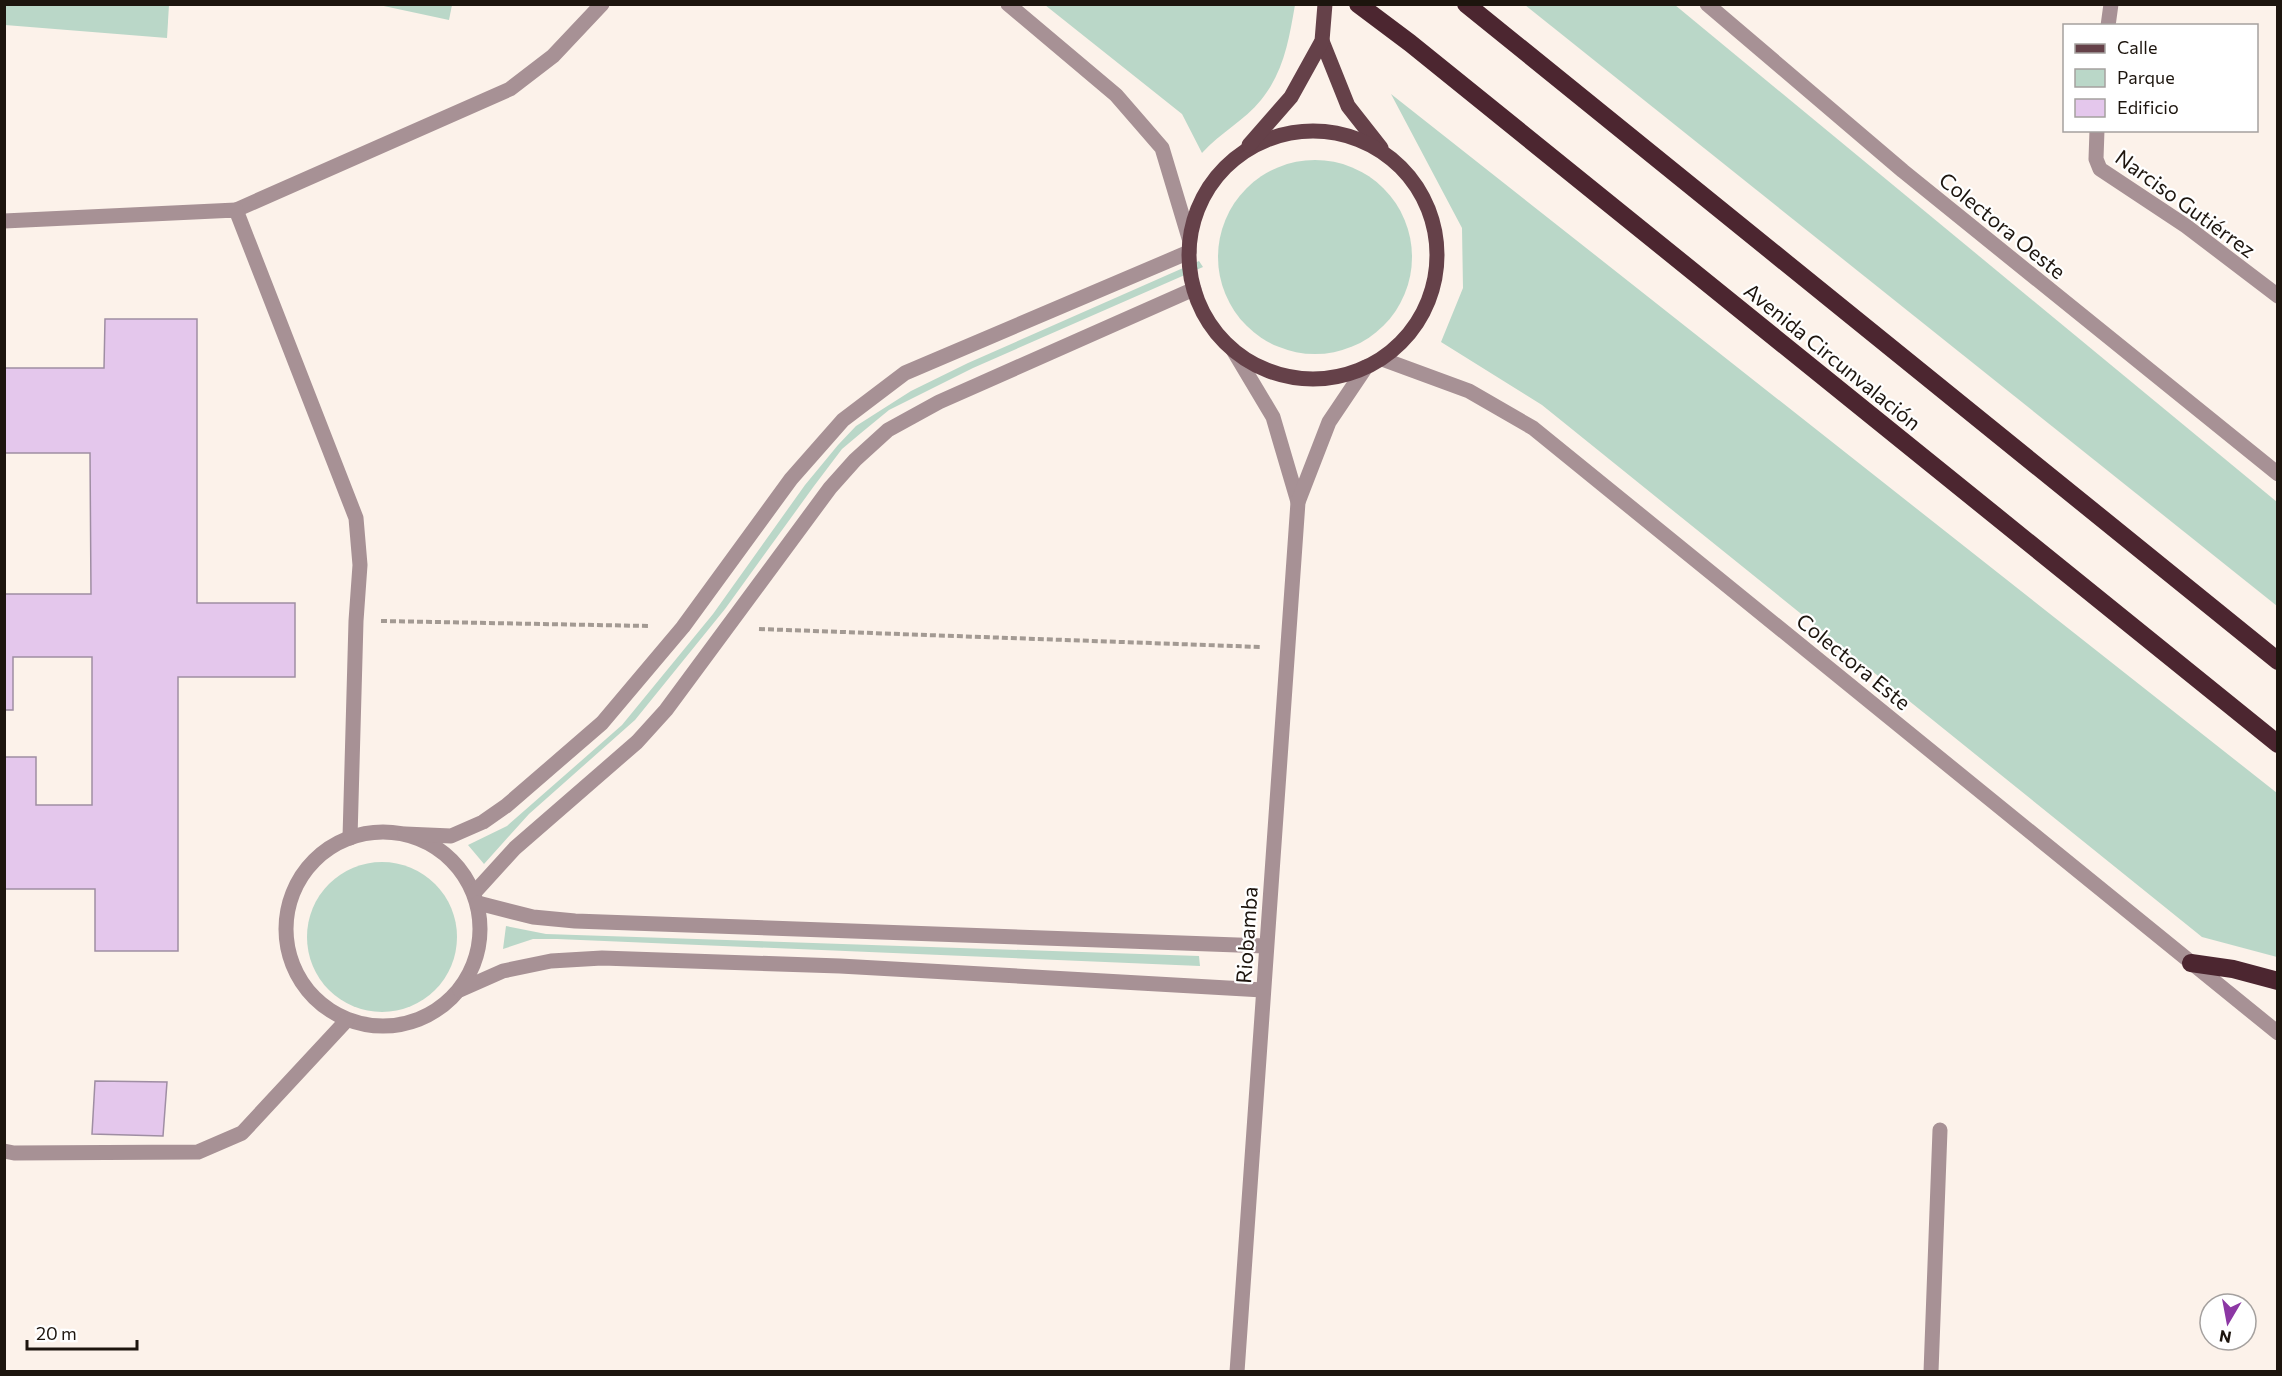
<svg xmlns="http://www.w3.org/2000/svg" width="2282" height="1376" font-family="Commissioner,sans-serif">
  <style>
    .green { fill: #bad7c8 }
    .building { fill: #e4c7ec; stroke: #9f8ea3; stroke-width: 1.5 }
    .lines { fill: none; stroke-linecap: round; stroke-linejoin: round }
    .path { stroke: #a39a93; stroke-width: 4; stroke-dasharray: 6 3; stroke-linecap: butt }
    .minor { stroke: #a79195; stroke-width: 15 }
    .major { stroke: #654149; stroke-width: 15 }
    .highway { stroke: #4c2630; stroke-width: 18 }
    .labels { text-anchor: middle; dominant-baseline: central; stroke-width: 4.5; stroke-linejoin: round; paint-order: stroke }
    .street-label { font-size: 21px; fill: #1d150e; stroke: #fff }
  </style>
  <rect width="100%" height="100%" fill="#fcf2ea"/>
  <g class="green">
    <path d="M 4,5 L 169,5 L 167,38 L 5,25 Z"/>
    <path d="M 379,5 L 452,5 L 449,20 Z"/>
    <path d="M 1045,5 L 1295,5 C 1289,39 1284,72 1261,100 C 1245,120 1220,133 1202,153 L 1182,114 Z"/>
    <path d="M 1525,5 L 1675,5 L 2277,502 L 2277,606 Z"/>
    <path d="M 1391,94 L 2277,793 L 2277,957 L 2202,937 L 1542,405 L 1441,342 L 1463,288 L 1462,228 Z"/>
    <circle cx="1315" cy="257" r="97"/>
    <path d="M 1199,261 L 1203,267 L 973,368 L 889,410 L 861,433 L 842,449 L 814,486 L 725,609 L 635,720 L 529,814 L 484,864 L 468,845 L 507,826 L 622,725 L 713,614 L 805,485 L 838,445 L 856,426 L 911,391 L 968,363 Z"/>
    <circle cx="382" cy="937" r="75"/>
    <path d="M 506,926 L 546,934 L 1199,956 L 1200,966 L 557,939 L 533,939 L 503,949 Z"/>
  </g>
  <g class="building">
    <path d="M 105,319 L 197,319 L 197,603 L 295,603 L 295,677 L 178,677 L 178,951 L 95,951 L 95,889 L 4,889 L 4,757 L 36,757 L 36,805 L 92,805 L 92,657 L 13,657 L 13,710 L 4,710 L 4,594 L 91,594 L 90,453 L 4,453 L 4,368 L 104,368 Z"/>
    <path d="M 95,1081 L 167,1082 L 163,1136 L 92,1134 Z"/>
  </g>
  <g class="lines">
    <g class="path">
      <path d="M 381,621 L 649,626"/>
      <path d="M 759,629 L 1261,647"/>
    </g>
    <g class="minor">
      <path d="M 1008,4 L 1116,95 L 1162,148 L 1189,238"/>
      <path d="M 1707,4 L 1903,171 L 2278,474"/>
      <path d="M 2108,26 L 2111,4"/>
      <path d="M 2097,130 L 2096,159 L 2100,169 L 2186,226 L 2278,296"/>
      <path d="M 236,210 L 510,89 L 553,56 L 602,4"/>
      <path d="M 4,221 L 236,210 L 356,518 L 360,565 L 356,621 L 350,838"/>
      <path d="M 1233,350 L 1273,417 L 1298,502"/>
      <path d="M 1382,359 L 1469,391 L 1533,428 L 2278,1033"/>
      <circle cx="383" cy="929" r="97"/>
      <path d="M 405,834 L 451,836 L 483,822 L 506,806 L 602,723 L 683,627 L 791,479 L 843,420 L 905,373 L 1189,252"/>
      <path d="M 474,893 L 515,848 L 637,742 L 666,710 L 830,488 L 855,460 L 888,430 L 939,402 L 1194,289"/>
      <path d="M 478,903 L 533,917 L 575,921 L 1265,946"/>
      <path d="M 460,990 L 503,971 L 551,961 L 602,958 L 840,966 L 1263,990"/>
      <path d="M 4,1151 L 14,1153 L 198,1152 L 242,1133 L 347,1020"/>
      <path d="M 1237,1372 L 1298,502 L 1329,422 L 1366,367"/>
      <path d="M 1931,1372 L 1940,1130"/>
    </g>
    <g class="major">
      <path d="M 1322,41 L 1348,106 L 1381,148"/>
      <circle cx="1313" cy="255" r="124"/>
      <path d="M 1249,145 L 1291,97 L 1322,41 L 1325,4"/>
    </g>
    <g class="highway">
      <path d="M 1358,4 L 1410,43 L 2278,744"/>
      <path d="M 1466,4 L 2278,661"/>
      <path d="M 2191,963 L 2233,969 L 2278,981"/>
    </g>
  </g>
  <g class="labels">
    <g class="street-label">
      <text transform="translate(2186 203) rotate(36)">Narciso Gutiérrez</text>
      <text transform="translate(2003 225) rotate(39)">Colectora Oeste</text>
      <text transform="translate(1833 356) rotate(39)">Avenida Circunvalación</text>
      <text transform="translate(1854 661) rotate(39)">Colectora Este</text>
      <text transform="translate(1246 935) rotate(-86)">Riobamba</text>
    </g>
  </g>
  <rect width="2282" height="1376" fill="none" stroke="#1d150e" stroke-width="12"/>
  <rect x="2063" y="24" width="195" height="108" fill="#ffffff" stroke="#a5a19f" stroke-width="1.5"/>
  <rect x="2075" y="44" width="30" height="9" fill="#654149" stroke="#a5a19f" stroke-width="1.5"/>
  <text x="2117" y="54" font-size="18" fill="#1d150e">Calle</text>
  <rect x="2075" y="69" width="30" height="18" fill="#bad7c8" stroke="#a5a19f" stroke-width="1.5"/>
  <text x="2117" y="84" font-size="18" fill="#1d150e">Parque</text>
  <rect x="2075" y="99" width="30" height="18" fill="#e4c7ec" stroke="#a5a19f" stroke-width="1.5"/>
  <text x="2117" y="114" font-size="18" fill="#1d150e">Edificio</text>
  <g transform="translate(2228 1322) rotate(190)"><circle r="28" fill="#ffffff" stroke="#a5a19f" stroke-width="1.5"/>
  <path d="M0-4.5L10 22L0 15L-10 22Z" fill="#8c37a4"/>
  <text y="-9" font-size="16" font-weight="bold" text-anchor="middle" fill="#1d150e">N</text>
  </g>
  <path d="M27 1340v9h110v-9" fill="none" stroke="#1d150e" stroke-width="3"/>
  <text x="36" y="1340" font-size="18" fill="#1d150e" stroke="#ffffff" stroke-width="4.5" paint-order="stroke">20 m</text>
</svg>
